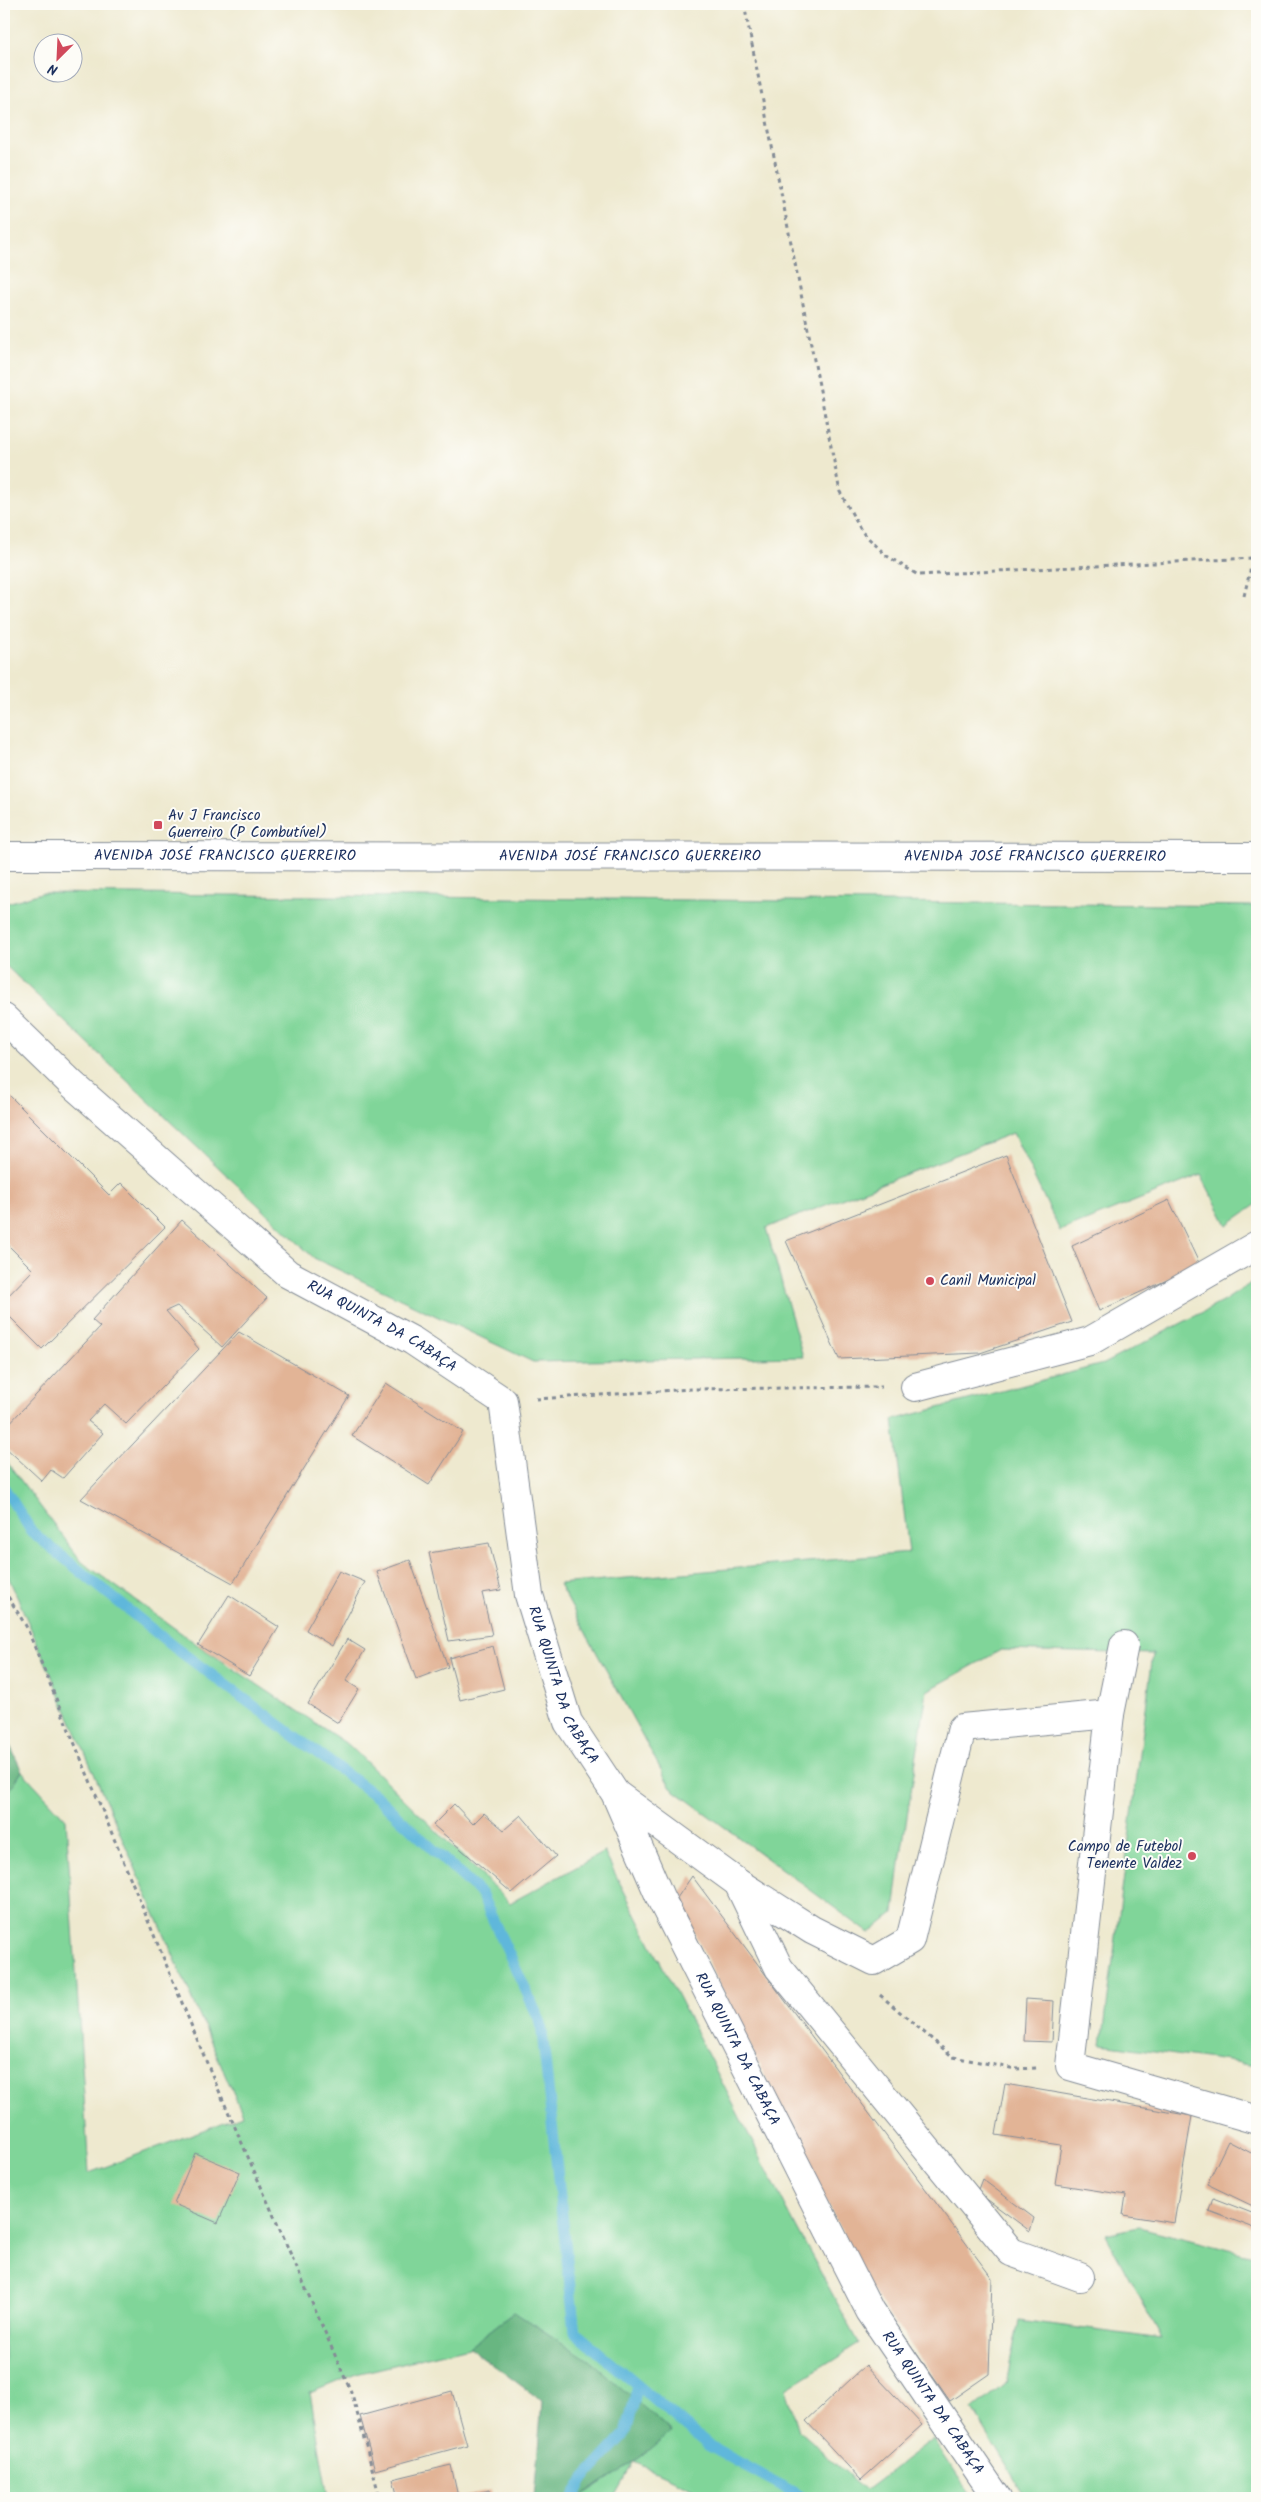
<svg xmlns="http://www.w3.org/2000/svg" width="1261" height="2502" font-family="Kalam,sans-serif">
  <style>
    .green { fill: #80d599; stroke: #4e827c }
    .forest { fill: #68b681; stroke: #427270 }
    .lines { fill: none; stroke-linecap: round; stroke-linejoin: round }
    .stream { stroke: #5eb7db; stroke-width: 11 }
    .building { fill: #e2b496 }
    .minor-casing { stroke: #848c96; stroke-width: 30 }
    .major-casing { stroke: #848c96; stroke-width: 30 }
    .path { stroke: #848c96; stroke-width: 3; stroke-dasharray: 4 4; stroke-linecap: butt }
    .minor { stroke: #fff; stroke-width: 28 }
    .major { stroke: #fff; stroke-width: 28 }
    .poi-dot { fill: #d1495b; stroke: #fdfcf7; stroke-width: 2 }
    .labels { text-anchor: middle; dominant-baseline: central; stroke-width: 4; stroke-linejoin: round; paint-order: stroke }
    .poi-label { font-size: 15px; fill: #1b2f5e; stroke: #fdfcf7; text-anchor: start }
    .street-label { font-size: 15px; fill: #1b2f5e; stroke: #fdfcf7 }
  </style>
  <rect width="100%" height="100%" fill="#fdfcf7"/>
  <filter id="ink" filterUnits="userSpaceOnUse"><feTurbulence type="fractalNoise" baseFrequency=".02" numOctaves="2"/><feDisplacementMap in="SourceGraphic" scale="10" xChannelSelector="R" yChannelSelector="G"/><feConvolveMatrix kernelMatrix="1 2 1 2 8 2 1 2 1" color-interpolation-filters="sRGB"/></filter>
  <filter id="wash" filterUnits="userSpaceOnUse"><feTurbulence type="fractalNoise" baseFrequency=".0096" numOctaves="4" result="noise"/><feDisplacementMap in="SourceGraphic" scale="20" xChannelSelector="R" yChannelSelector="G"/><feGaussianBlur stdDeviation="1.12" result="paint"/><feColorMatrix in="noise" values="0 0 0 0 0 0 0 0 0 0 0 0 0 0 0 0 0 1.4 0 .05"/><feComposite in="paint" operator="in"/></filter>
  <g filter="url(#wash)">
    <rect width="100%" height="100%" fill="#eee9cf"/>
    <g class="green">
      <path d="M 41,893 L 1257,906 L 1257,1204 L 1227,1225 L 1201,1175 L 1060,1231 L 1013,1133 L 766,1228 L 803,1357 L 533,1362 L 314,1258 L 4,964 L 4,904 Z"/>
      <path d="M 1257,1279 L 1257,2065 L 1102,2044 L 1153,1654 L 1001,1650 L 927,1691 L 901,1855 L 894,1913 L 869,1933 L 671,1788 L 559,1584 L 909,1553 L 893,1420 L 1103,1364 L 1224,1301 Z"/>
      <path d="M 4,1458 L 82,1562 L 198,1645 L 350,1746 L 510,1903 L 604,1852 L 797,2229 L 859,2343 L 786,2389 L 799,2431 L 866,2490 L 933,2439 L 972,2498 L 714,2498 L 634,2462 L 614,2498 L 578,2498 L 634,2462 L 672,2431 L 514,2312 L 469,2347 L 356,2374 L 310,2393 L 328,2498 L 4,2498 L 4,1799 L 22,1771 L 66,1819 L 89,2173 L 243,2115 L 4,1567 Z"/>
      <path d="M 1139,2227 L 1257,2257 L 1257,2498 L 1026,2498 L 973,2410 L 1006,2383 L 1019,2320 L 1162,2339 L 1105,2234 Z"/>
    </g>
    <g class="forest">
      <path d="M 4,1733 L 22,1771 L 4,1799 Z"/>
      <path d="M 514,2312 L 589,2360 L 672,2432 L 634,2462 L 578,2498 L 534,2498 L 542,2401 L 469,2347 Z"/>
    </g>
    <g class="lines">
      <g class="stream">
        <path d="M 4,1488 L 32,1532 L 174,1647 L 377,1797 L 481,1894 L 541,2023 L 575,2332 L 709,2446 L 804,2498"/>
        <path d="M 573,2498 L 584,2479 L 626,2433 L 638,2386"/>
      </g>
    </g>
    <g id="blocks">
      <g class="building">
        <path d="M 4,1090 L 109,1195 L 121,1183 L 165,1227 L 42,1349 L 4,1311 L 4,1300 L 33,1270 L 4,1241 Z"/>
        <path d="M 1006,1155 L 1072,1322 L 980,1353 L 839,1359 L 786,1241 Z"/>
        <path d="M 1169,1200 L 1200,1265 L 1099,1311 L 1072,1246 Z"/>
        <path d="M 182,1220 L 267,1298 L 222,1347 L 177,1306 L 166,1311 L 199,1349 L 126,1424 L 104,1404 L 88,1421 L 103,1433 L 63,1478 L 51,1470 L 42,1481 L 4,1446 L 4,1429 L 100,1327 L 92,1320 Z"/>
        <path d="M 239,1332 L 349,1396 L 233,1583 L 81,1499 Z"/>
        <path d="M 386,1383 L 463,1432 L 429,1485 L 352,1436 Z"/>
        <path d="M 489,1543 L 501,1590 L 482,1593 L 492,1635 L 449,1641 L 429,1553 Z"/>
        <path d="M 410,1560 L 448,1667 L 416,1679 L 377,1572 Z"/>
        <path d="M 339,1571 L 365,1582 L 332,1646 L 306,1630 Z"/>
        <path d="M 229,1595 L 279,1627 L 249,1676 L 198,1645 Z"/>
        <path d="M 347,1639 L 365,1650 L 346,1681 L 359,1689 L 338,1723 L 308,1704 Z"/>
        <path d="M 493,1646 L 504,1689 L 460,1700 L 449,1658 Z"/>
        <path d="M 454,1804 L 473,1824 L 484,1813 L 504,1830 L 521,1815 L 556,1856 L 512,1893 L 433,1825 Z"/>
        <path d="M 692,1876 L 992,2278 L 989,2374 L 950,2401 L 865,2280 L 795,2137 L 677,1898 Z"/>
        <path d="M 1026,1999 L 1054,2001 L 1052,2042 L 1024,2041 Z"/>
        <path d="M 1005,2084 L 1192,2116 L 1174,2223 L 1123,2215 L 1126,2195 L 1055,2184 L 1061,2145 L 996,2135 Z"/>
        <path d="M 1228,2141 L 1257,2156 L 1257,2208 L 1207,2184 Z"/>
        <path d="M 195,2153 L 240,2172 L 218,2223 L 174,2204 Z"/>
        <path d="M 982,2179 L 1034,2218 L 1030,2231 L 977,2192 Z"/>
        <path d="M 1213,2198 L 1257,2215 L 1257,2229 L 1209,2211 Z"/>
        <path d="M 866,2365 L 922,2425 L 861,2480 L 806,2421 Z"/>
        <path d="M 452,2391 L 467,2445 L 375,2470 L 360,2416 Z"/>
        <path d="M 451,2465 L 458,2497 L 490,2490 L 492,2498 L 398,2498 L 393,2479 Z"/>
      </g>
    </g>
  </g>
  <g filter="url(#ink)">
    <use href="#blocks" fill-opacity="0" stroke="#848c96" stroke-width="1"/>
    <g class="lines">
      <defs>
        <g id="minor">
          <path id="s1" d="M 4,1018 L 72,1084 L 288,1274 L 413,1341 L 503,1401 L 529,1595 L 568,1722 L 615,1793 L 660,1897 L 870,2311 L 997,2498"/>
          <path d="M 915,1387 L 1090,1341 L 1257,1245"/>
          <path d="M 1124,1645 L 1110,1714 L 1070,2066 L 1257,2120"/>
          <path d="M 616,1794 L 738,1883 L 779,1968 L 1011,2252 L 1080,2277"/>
          <path d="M 738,1883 L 812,1930 L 874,1961 L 910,1940 L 962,1728 L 1110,1714"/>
        </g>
        <g id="major">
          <path id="s2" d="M 4,856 L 1257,857"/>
        </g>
      </defs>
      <use href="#minor" class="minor-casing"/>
      <use href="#major" class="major-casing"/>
      <g class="path">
        <path d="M 744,4 L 840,492 L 862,532 L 887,556 L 918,575 L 1252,558"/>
        <path d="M 1244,596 L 1257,542"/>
        <path d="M 536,1399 L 693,1389 L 882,1387"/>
        <path d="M 4,1590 L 26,1626 L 209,2068 L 352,2394 L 380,2498"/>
        <path d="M 4,1752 L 6,1757 L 4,1768"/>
        <path d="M 880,1995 L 953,2057 L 1016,2069 L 1037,2068"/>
      </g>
      <use href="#minor" class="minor"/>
      <use href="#major" class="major"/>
    </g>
  </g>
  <g class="poi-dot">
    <rect x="153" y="820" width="10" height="10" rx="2.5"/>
    <circle cx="930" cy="1281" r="5"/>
    <circle cx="1192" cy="1856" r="5"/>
  </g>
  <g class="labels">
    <g class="poi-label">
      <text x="168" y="816">Av J Francisco<tspan x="168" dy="17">Guerreiro (P Combutível)</tspan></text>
      <text x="940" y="1281">Canil Municipal</text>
      <text x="1182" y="1847" text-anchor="end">Campo de Futebol<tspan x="1182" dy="17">Tenente Valdez</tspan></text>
    </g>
    <g class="street-label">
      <text stroke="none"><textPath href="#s2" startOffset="221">AVENIDA JOSÉ FRANCISCO GUERREIRO</textPath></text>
      <text stroke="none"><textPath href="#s2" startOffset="626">AVENIDA JOSÉ FRANCISCO GUERREIRO</textPath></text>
      <text stroke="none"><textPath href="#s2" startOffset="1031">AVENIDA JOSÉ FRANCISCO GUERREIRO</textPath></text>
      <text stroke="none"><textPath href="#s1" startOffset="490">RUA QUINTA DA CABAÇA</textPath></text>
      <text stroke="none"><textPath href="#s1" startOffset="925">RUA QUINTA DA CABAÇA</textPath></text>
      <text stroke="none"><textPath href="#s1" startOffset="1330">RUA QUINTA DA CABAÇA</textPath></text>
      <text stroke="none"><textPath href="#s1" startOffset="1735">RUA QUINTA DA CABAÇA</textPath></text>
    </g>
  </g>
  <rect width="1261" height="2502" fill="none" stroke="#fdfcf7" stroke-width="20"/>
  <g transform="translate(58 58) rotate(204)"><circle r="24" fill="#fdfcf7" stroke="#a3aaba"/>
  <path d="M0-4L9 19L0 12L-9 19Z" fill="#d1495b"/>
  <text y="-8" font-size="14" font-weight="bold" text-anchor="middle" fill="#1b2f5e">N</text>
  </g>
</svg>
